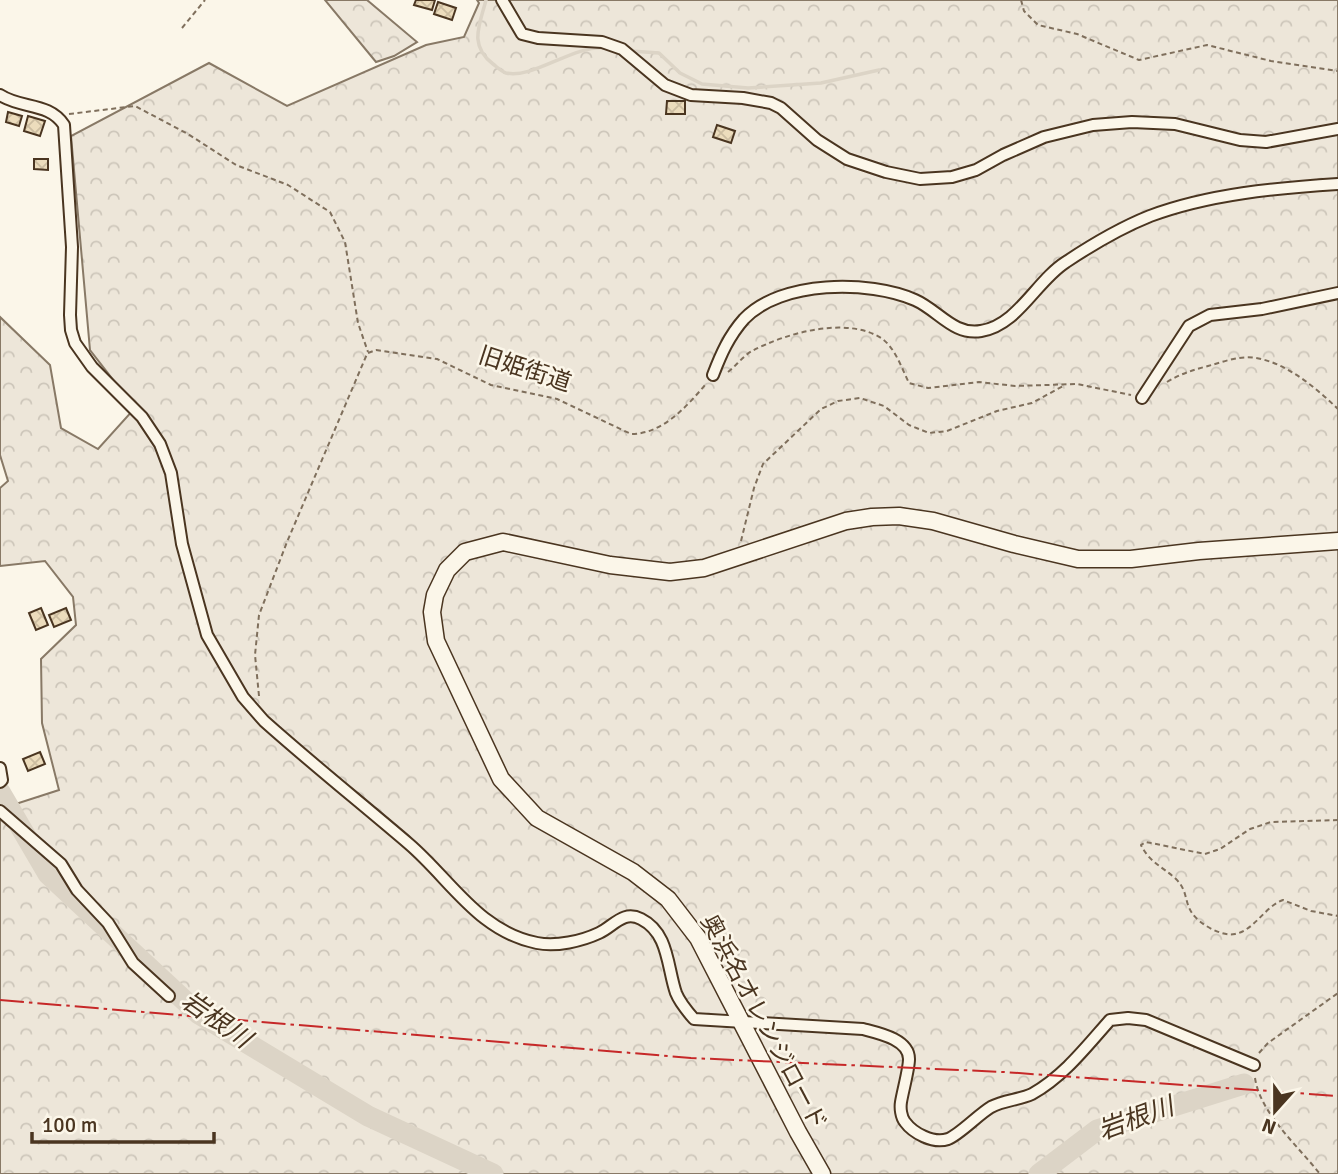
<svg xmlns="http://www.w3.org/2000/svg" width="1338" height="1174" font-family="Signika,'Noto Sans JP',sans-serif">
  <style>
    .forest { fill: url(#forest-crowns); stroke: #887966; stroke-width: 2 }
    .lines { fill: none; stroke-linecap: round; stroke-linejoin: round }
    .stream { stroke: #dcd4c6; stroke-width: 3.5 }
    .river { stroke: #dcd4c6; stroke-width: 21 }
    .building { fill: url(#building-cross-hatch); stroke: #4a3520; stroke-width: 2 }
    .street-casing { stroke: #4a3520; stroke-width: 14 }
    .secondary-casing { stroke: #4a3520; stroke-width: 19 }
    .path { stroke: #7f6f5c; stroke-width: 2; stroke-dasharray: 5 3.5; stroke-linecap: butt }
    .street { stroke: #fbf6e9; stroke-width: 10 }
    .secondary { stroke: #fbf6e9; stroke-width: 16 }
    .power { stroke: #c62828; stroke-width: 2; stroke-dasharray: 24 5 3.5 5; stroke-linecap: butt }
    .labels { text-anchor: middle; dominant-baseline: central; stroke-width: 5; stroke-linejoin: round; paint-order: stroke }
    .street-label { font-size: 24px; fill: #4a3520; stroke: #fbf6e9 }
    .water-label { font-size: 26px; font-style: italic; fill: #4a3520; stroke: #fbf6e9 }
  </style>
  <defs>
    <pattern id="forest-crowns" width="20" height="18" patternUnits="userSpaceOnUse" patternTransform="scale(1.75)"><rect width="20" height="18" fill="#ede6d9"/><path d="M2 6a3 3 0 1 1 6 0M12 15a3 3 0 1 1 6 0" fill="none" stroke="#cdc6ba"/></pattern>
    <pattern id="building-cross-hatch" width="8" height="8" patternUnits="userSpaceOnUse" patternTransform="scale(1.75)"><rect width="8" height="8" fill="#ecdcbc"/><path d="M0 0l8 8M0 8l8-8" fill="none" stroke="#ccbda1"/></pattern>
  </defs>
  <rect width="100%" height="100%" fill="#fbf6e9"/>
  <g class="forest">
    <path d="M 325,0 L 367,0 L 417,42 L 394,56 L 376,62 Z"/>
    <path d="M 477,0 L 1338,0 L 1338,1174 L 0,1174 L 0,809 L 59,790 L 42,723 L 41,659 L 76,625 L 73,597 L 45,561 L 0,566 L 0,488 L 8,481 L 0,455 L 0,317 L 50,365 L 61,428 L 98,449 L 135,408 L 90,350 L 71,136 L 209,63 L 287,106 L 426,45 L 464,37 L 479,3 Z"/>
  </g>
  <g class="lines">
    <g class="stream">
      <path d="M 486,0 C 480,24 468,45 493,64 C 497,67 502,72 506,73 C 534,79 573,45 605,48"/>
      <path d="M 631,51 L 659,53 L 680,73 L 702,84 L 748,88 L 821,83 L 879,70"/>
    </g>
    <g class="river">
      <path d="M 0,792 L 48,874 L 199,1014 L 368,1116 L 493,1174"/>
      <path d="M 1039,1174 L 1097,1130 L 1244,1084"/>
    </g>
  </g>
  <g class="building">
    <path d="M 416,0 L 435,0 L 432,10 L 414,5 Z"/>
    <path d="M 438,2 L 456,8 L 452,20 L 434,14 Z"/>
    <path d="M 667,101 L 685,101 L 685,114 L 666,114 Z"/>
    <path d="M 8,112 L 22,116 L 19,126 L 6,122 Z"/>
    <path d="M 28,116 L 45,121 L 40,136 L 24,131 Z"/>
    <path d="M 717,125 L 735,131 L 731,143 L 713,137 Z"/>
    <path d="M 34,159 L 48,159 L 48,170 L 34,169 Z"/>
    <path d="M 41,608 L 48,625 L 36,630 L 29,613 Z"/>
    <path d="M 66,608 L 71,620 L 54,627 L 49,615 Z"/>
    <path d="M 40,752 L 45,764 L 28,771 L 23,759 Z"/>
  </g>
  <g class="lines">
    <defs>
      <g id="street">
        <path d="M 502,0 L 522,34 L 538,38 L 602,42 L 622,49 L 665,85 L 691,95 L 743,98 L 771,103 L 781,108 L 817,140 L 847,159 L 886,172 L 920,179 L 952,177 L 976,170 L 1003,155 L 1044,137 L 1093,125 L 1132,122 L 1175,124 L 1240,140 L 1266,142 L 1338,129"/>
        <path d="M 0,95 C 21,109 49,102 64,125 L 72,247 L 70,315 L 71,330 L 75,343 L 92,367 L 142,417 L 160,444 L 171,473 L 182,544 L 207,635 L 243,697 L 264,721 C 311,763 361,803 409,844 C 451,880 478,931 537,943 C 556,947 582,941 599,933 C 614,926 623,910 641,919 C 669,933 667,967 676,993 C 680,1003 687,1011 694,1019 L 863,1029 C 878,1033 909,1039 909,1059 C 909,1069 903,1090 901,1102 C 900,1108 901,1117 905,1122 C 913,1133 933,1144 948,1139 C 959,1135 979,1114 991,1107 C 1004,1100 1019,1100 1032,1094 C 1064,1076 1086,1047 1110,1020 L 1128,1018 L 1146,1020 L 1254,1065"/>
        <path d="M 713,375 C 721,354 729,336 744,319 C 781,280 869,280 915,300 C 938,310 954,336 981,331 C 1018,325 1036,281 1066,262 C 1093,244 1120,228 1150,216 C 1209,194 1276,188 1338,184"/>
        <path d="M 1142,398 L 1189,326 L 1210,315 L 1262,309 L 1338,293"/>
        <path d="M 0,768 L 2,780 L 0,782"/>
        <path d="M 0,811 L 61,864 L 77,890 L 108,923 L 133,963 L 169,996"/>
      </g>
      <path id="secondary" d="M 822,1174 L 798,1132 L 698,938 L 668,899 L 633,872 L 537,818 L 501,779 L 436,641 L 432,612 L 435,595 L 447,570 L 465,552 L 503,542 L 610,565 L 670,572 L 704,568 L 846,521 L 872,517 L 899,516 L 933,521 L 1014,544 L 1078,559 L 1131,559 L 1199,551 L 1338,541"/>
    </defs>
    <use href="#street" class="street-casing"/>
    <use href="#secondary" class="secondary-casing"/>
    <g class="path">
      <path d="M 1021,0 L 1024,11 L 1038,25 L 1077,34 L 1139,60 L 1207,45 L 1271,61 L 1338,71"/>
      <path d="M 182,28 L 205,0"/>
      <path d="M 69,114 L 135,106 L 188,134 L 236,165 L 288,185 L 330,212 L 345,242 L 358,323 L 368,352"/>
      <path d="M 368,353 L 376,350 L 437,359 L 491,385 L 557,399 L 631,434 C 663,434 687,406 706,384"/>
      <path d="M 728,372 C 736,366 743,356 752,351 C 786,333 846,316 881,338 C 895,347 902,369 909,383 L 928,388 L 979,382 L 1015,386 L 1077,384 L 1131,395"/>
      <path d="M 1167,382 C 1180,374 1193,370 1208,366 C 1223,362 1240,355 1256,358 C 1287,363 1316,388 1338,409"/>
      <path d="M 741,541 L 754,488 L 763,464 L 821,409 L 838,401 L 860,398 L 884,406 L 909,425 L 929,433 L 947,431 L 997,411 L 1032,403 L 1065,385"/>
      <path d="M 259,696 L 255,655 L 259,615 L 287,542 L 367,354"/>
      <path d="M 1338,820 L 1271,822 L 1250,829 L 1220,849 L 1205,854 L 1146,842 L 1141,845 C 1149,862 1163,867 1176,879 C 1188,891 1184,901 1192,913 C 1199,924 1222,937 1235,934 C 1255,930 1264,907 1283,900 L 1311,911 L 1338,916"/>
      <path d="M 1259,1053 L 1268,1043 L 1338,993"/>
      <path d="M 1255,1078 C 1260,1113 1298,1146 1320,1174"/>
    </g>
    <use href="#street" class="street"/>
    <use href="#secondary" class="secondary"/>
    <path class="power" d="M 0,1000 L 691,1058 L 1004,1072 L 1338,1096"/>
  </g>
  <g class="labels">
    <g class="street-label">
      <text transform="translate(525 369) rotate(18)">旧姫街道</text>
      <text transform="translate(764 1022) rotate(62)">奥浜名オレンジロード</text>
    </g>
    <g class="water-label">
      <text transform="translate(216 1020) rotate(35)">岩根川</text>
      <text transform="translate(1136 1119) rotate(-20)">岩根川</text>
    </g>
  </g>
  <g transform="translate(1275 1111) rotate(201)" stroke="#fbf6e9" stroke-width="5" paint-order="stroke">
  <path d="M0-5L12 26L0 18L-12 26Z" fill="#4a3520"/>
  <text y="-10" font-size="19" font-weight="bold" text-anchor="middle" fill="#4a3520">N</text>
  </g>
  <path d="M32 1132v10h182v-10" fill="none" stroke="#4a3520" stroke-width="3.5"/>
  <text x="42" y="1132" font-size="21" fill="#4a3520" stroke="#fbf6e9" stroke-width="5" paint-order="stroke">100 m</text>
</svg>
